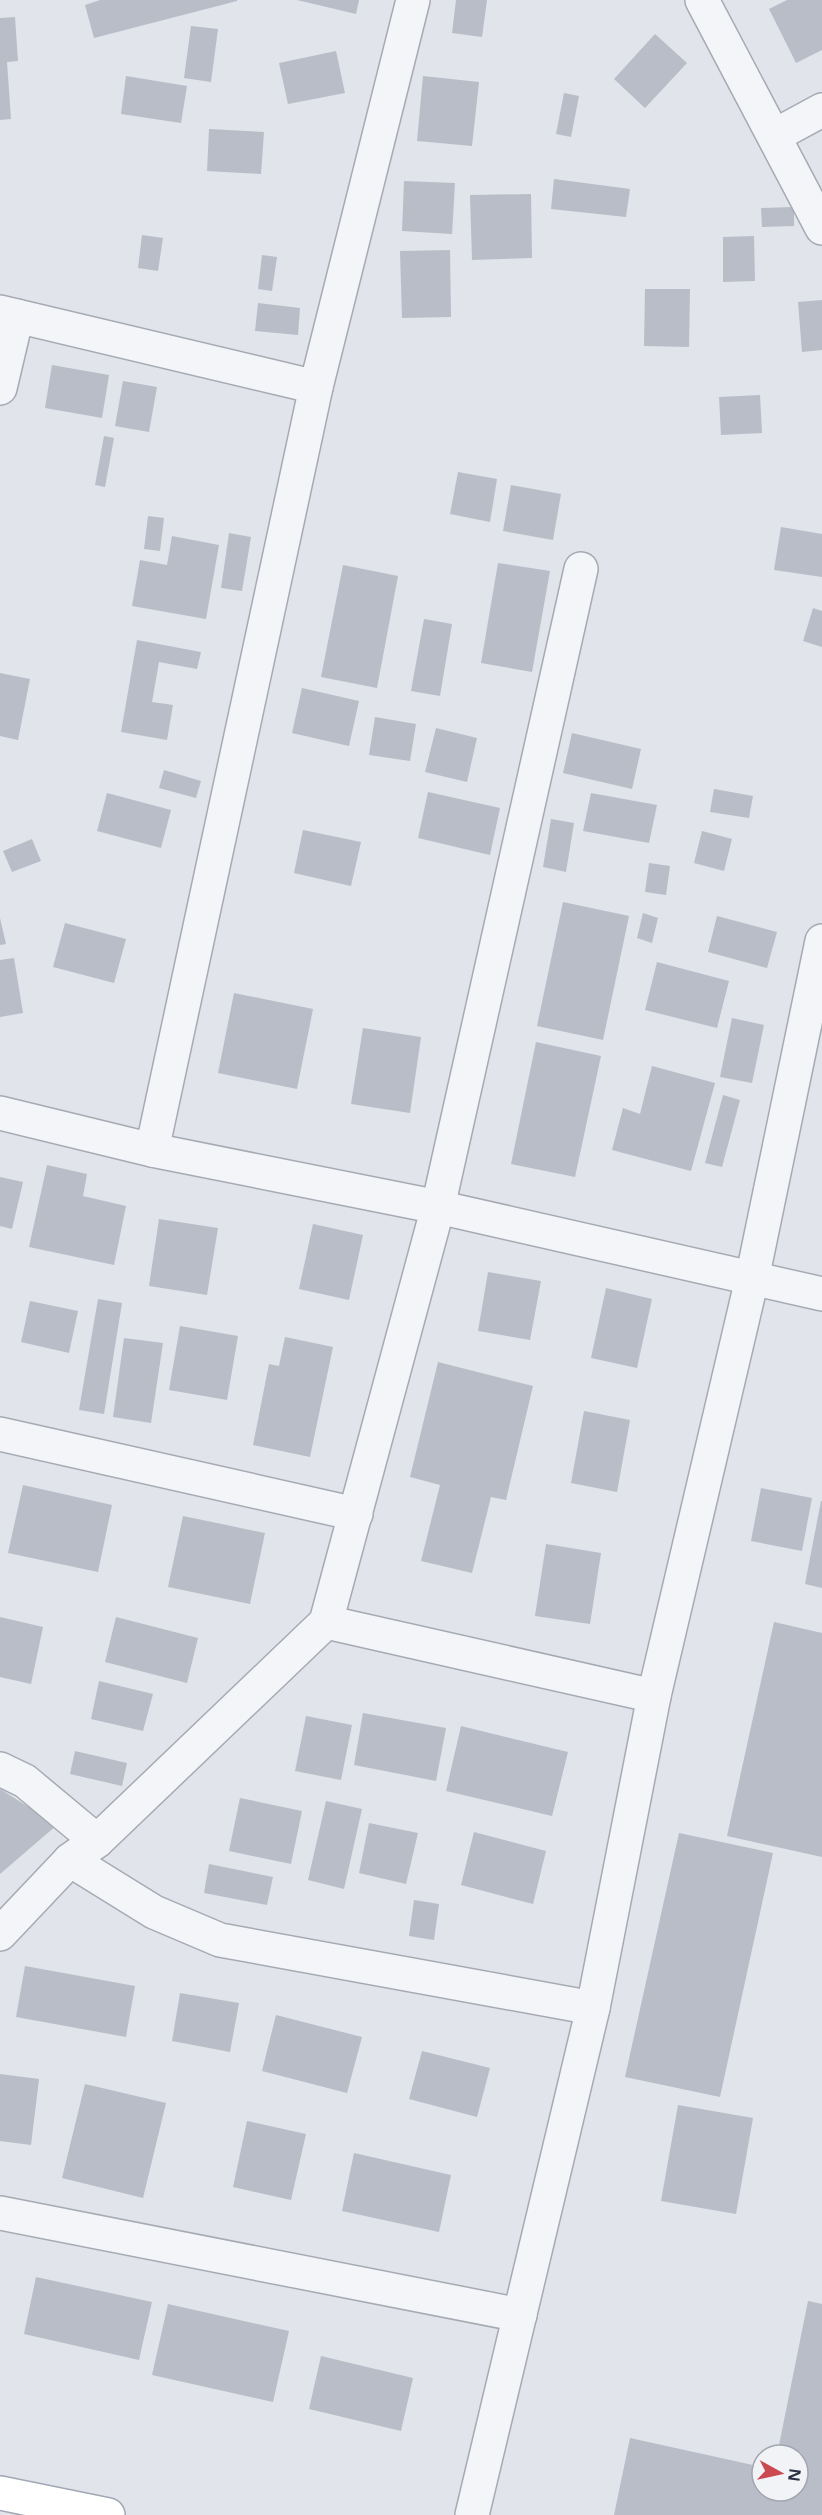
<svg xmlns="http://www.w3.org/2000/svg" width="822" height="2515" font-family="'Noto Sans',sans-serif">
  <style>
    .building { fill: #b9bdc7 }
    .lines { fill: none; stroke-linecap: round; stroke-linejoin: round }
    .minor-casing { stroke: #a6aab4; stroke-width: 36 }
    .primary-casing { stroke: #a1a7b5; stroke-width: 36 }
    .minor { stroke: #f4f5f8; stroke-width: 33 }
    .primary { stroke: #fff; stroke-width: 33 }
  </style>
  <rect width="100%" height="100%" fill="#e1e4ea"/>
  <g class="building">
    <path d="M 100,0 L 237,0 L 237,1 L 94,38 L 85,5 Z"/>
    <path d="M 297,0 L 359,0 L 356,14 Z"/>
    <path d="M 456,0 L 487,0 L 482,37 L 452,33 Z"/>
    <path d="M 787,0 L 822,0 L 822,50 L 796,63 L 769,9 Z"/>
    <path d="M 15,17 L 18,61 L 7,62 L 11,119 L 0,120 L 0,18 Z"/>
    <path d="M 191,26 L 218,29 L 211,82 L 184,78 Z"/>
    <path d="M 655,34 L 687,63 L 645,108 L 614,79 Z"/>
    <path d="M 336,51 L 345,93 L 288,104 L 279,63 Z"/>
    <path d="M 126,76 L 187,86 L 181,123 L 121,114 Z"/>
    <path d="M 423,76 L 479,82 L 472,146 L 417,141 Z"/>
    <path d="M 564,93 L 579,96 L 571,137 L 556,134 Z"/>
    <path d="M 209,129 L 264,132 L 261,174 L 207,171 Z"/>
    <path d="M 554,179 L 630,189 L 626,217 L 551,209 Z"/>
    <path d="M 404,181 L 455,183 L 452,234 L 402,231 Z"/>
    <path d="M 531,194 L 532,258 L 472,260 L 470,195 Z"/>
    <path d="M 794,207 L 794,226 L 762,227 L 761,208 Z"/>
    <path d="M 142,235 L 163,238 L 158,271 L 138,268 Z"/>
    <path d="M 754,236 L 755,281 L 723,282 L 723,237 Z"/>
    <path d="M 450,250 L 451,317 L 402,318 L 400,251 Z"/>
    <path d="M 262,255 L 277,257 L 272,291 L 258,289 Z"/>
    <path d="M 645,289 L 690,289 L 689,347 L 644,346 Z"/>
    <path d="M 822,300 L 822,350 L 802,352 L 798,302 Z"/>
    <path d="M 258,303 L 300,308 L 298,335 L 255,331 Z"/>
    <path d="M 52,365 L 109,375 L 102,418 L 45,408 Z"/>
    <path d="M 123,381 L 157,387 L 149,432 L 115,426 Z"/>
    <path d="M 760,395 L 762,433 L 721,435 L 719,397 Z"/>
    <path d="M 104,436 L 114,438 L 105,487 L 95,485 Z"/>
    <path d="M 458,472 L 497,479 L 490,522 L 450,514 Z"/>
    <path d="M 511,485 L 561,494 L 553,540 L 503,531 Z"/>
    <path d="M 148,516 L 164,518 L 160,551 L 144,549 Z"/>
    <path d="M 781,527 L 822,534 L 822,577 L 774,570 Z"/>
    <path d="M 229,533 L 251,537 L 242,591 L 221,588 Z"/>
    <path d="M 172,536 L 219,545 L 206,619 L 132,606 L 140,560 L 167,565 Z"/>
    <path d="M 498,563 L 550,571 L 532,672 L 481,663 Z"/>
    <path d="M 343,565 L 398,576 L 377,688 L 321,677 Z"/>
    <path d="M 813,608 L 822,611 L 822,647 L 803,641 Z"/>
    <path d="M 424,619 L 452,624 L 440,696 L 411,691 Z"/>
    <path d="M 137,640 L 201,652 L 197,669 L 159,662 L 152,702 L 173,705 L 167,740 L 121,732 Z"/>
    <path d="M 0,673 L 30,679 L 18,740 L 0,736 Z"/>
    <path d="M 302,688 L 359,701 L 349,746 L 292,733 Z"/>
    <path d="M 375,717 L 416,724 L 410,761 L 369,755 Z"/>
    <path d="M 436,728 L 477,738 L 467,782 L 425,772 Z"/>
    <path d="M 572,733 L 641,749 L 632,789 L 563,773 Z"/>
    <path d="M 164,770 L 201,781 L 196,798 L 159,788 Z"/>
    <path d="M 714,789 L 753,796 L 749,818 L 710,812 Z"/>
    <path d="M 428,792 L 500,808 L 490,855 L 418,838 Z"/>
    <path d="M 107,793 L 171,810 L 161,848 L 97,831 Z"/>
    <path d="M 591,793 L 657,805 L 649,843 L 583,831 Z"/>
    <path d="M 551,819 L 574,823 L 566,872 L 543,867 Z"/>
    <path d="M 303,830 L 361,842 L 351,886 L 294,873 Z"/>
    <path d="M 702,831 L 732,839 L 724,871 L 694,863 Z"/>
    <path d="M 32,839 L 41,861 L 12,872 L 3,851 Z"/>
    <path d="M 649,863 L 670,866 L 666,895 L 645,892 Z"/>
    <path d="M 563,902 L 629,916 L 603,1040 L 537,1026 Z"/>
    <path d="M 643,913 L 658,918 L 652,943 L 637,938 Z"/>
    <path d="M 717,916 L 777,932 L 767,968 L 708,952 Z"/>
    <path d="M 0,918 L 6,944 L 0,945 Z"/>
    <path d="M 65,923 L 126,939 L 114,983 L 53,967 Z"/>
    <path d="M 14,958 L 23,1013 L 0,1017 L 0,960 Z"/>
    <path d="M 657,962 L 729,981 L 717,1028 L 645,1010 Z"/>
    <path d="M 234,993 L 313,1009 L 297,1089 L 218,1073 Z"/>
    <path d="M 732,1018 L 764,1025 L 752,1083 L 720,1077 Z"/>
    <path d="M 363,1028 L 421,1037 L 410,1113 L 351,1104 Z"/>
    <path d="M 536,1042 L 601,1056 L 575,1177 L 511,1164 Z"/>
    <path d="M 652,1066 L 715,1083 L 691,1171 L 612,1150 L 623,1108 L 640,1114 Z"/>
    <path d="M 723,1095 L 740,1100 L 722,1167 L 705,1163 Z"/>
    <path d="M 47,1165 L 87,1174 L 83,1196 L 126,1206 L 114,1265 L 29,1247 Z"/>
    <path d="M 0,1177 L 23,1182 L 12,1229 L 0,1226 Z"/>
    <path d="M 159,1219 L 218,1228 L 207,1295 L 149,1286 Z"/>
    <path d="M 313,1224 L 363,1235 L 349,1300 L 299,1289 Z"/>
    <path d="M 488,1272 L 541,1281 L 530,1340 L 478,1331 Z"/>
    <path d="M 606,1288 L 652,1299 L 637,1368 L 591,1358 Z"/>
    <path d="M 98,1299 L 122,1303 L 104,1414 L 79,1410 Z"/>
    <path d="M 30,1301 L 78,1311 L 69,1353 L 21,1342 Z"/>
    <path d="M 180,1326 L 238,1336 L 227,1400 L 169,1390 Z"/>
    <path d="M 285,1337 L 333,1347 L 310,1457 L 253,1445 L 269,1364 L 279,1366 Z"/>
    <path d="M 124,1338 L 163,1343 L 151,1423 L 113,1417 Z"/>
    <path d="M 438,1362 L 533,1386 L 506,1500 L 491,1497 L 472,1573 L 421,1561 L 440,1485 L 410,1477 Z"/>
    <path d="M 584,1411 L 630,1420 L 617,1492 L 571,1483 Z"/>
    <path d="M 23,1485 L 112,1505 L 98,1572 L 8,1553 Z"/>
    <path d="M 761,1488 L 812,1498 L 802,1551 L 751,1541 Z"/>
    <path d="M 821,1501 L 822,1501 L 822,1588 L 805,1584 Z"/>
    <path d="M 183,1516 L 265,1533 L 250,1604 L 168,1587 Z"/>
    <path d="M 546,1544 L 601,1553 L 590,1624 L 535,1616 Z"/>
    <path d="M 0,1617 L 43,1627 L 31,1684 L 0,1677 Z"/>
    <path d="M 116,1617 L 198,1638 L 187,1683 L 105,1662 Z"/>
    <path d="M 774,1622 L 822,1633 L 822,1857 L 727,1836 Z"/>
    <path d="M 99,1681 L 153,1694 L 143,1731 L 91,1719 Z"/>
    <path d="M 363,1713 L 446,1728 L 436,1781 L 354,1765 Z"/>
    <path d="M 306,1716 L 352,1725 L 341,1780 L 295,1771 Z"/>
    <path d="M 461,1726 L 568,1752 L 552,1816 L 446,1791 Z"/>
    <path d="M 75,1751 L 127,1763 L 122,1786 L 70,1774 Z"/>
    <path d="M 0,1789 L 57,1825 L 0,1874 Z"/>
    <path d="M 240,1798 L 302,1811 L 291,1864 L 229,1851 Z"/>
    <path d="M 326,1801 L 362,1809 L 344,1889 L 308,1880 Z"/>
    <path d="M 369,1823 L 418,1833 L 406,1884 L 359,1873 Z"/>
    <path d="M 474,1832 L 546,1851 L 533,1904 L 461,1885 Z"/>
    <path d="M 679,1833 L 773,1853 L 720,2097 L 625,2077 Z"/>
    <path d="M 209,1864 L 273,1877 L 267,1905 L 204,1893 Z"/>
    <path d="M 414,1900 L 439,1904 L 434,1940 L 409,1936 Z"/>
    <path d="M 25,1966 L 135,1986 L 126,2037 L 16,2017 Z"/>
    <path d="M 180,1993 L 239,2003 L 230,2052 L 172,2041 Z"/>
    <path d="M 276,2015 L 362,2037 L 347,2093 L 262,2071 Z"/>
    <path d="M 422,2051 L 490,2068 L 477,2117 L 409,2099 Z"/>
    <path d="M 0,2074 L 39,2079 L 31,2145 L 0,2141 Z"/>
    <path d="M 85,2084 L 166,2103 L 143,2198 L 62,2178 Z"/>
    <path d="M 678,2105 L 753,2118 L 736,2214 L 661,2201 Z"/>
    <path d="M 247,2121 L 306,2134 L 291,2200 L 233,2187 Z"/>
    <path d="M 354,2153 L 451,2175 L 439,2232 L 342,2211 Z"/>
    <path d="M 36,2277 L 152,2302 L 139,2360 L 24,2334 Z"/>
    <path d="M 808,2301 L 822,2304 L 822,2515 L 614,2515 L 630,2438 L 762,2467 L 762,2491 L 798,2491 L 798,2455 L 777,2455 Z"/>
    <path d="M 168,2304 L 289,2331 L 273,2402 L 152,2375 Z"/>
    <path d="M 321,2356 L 413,2378 L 401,2431 L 309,2409 Z"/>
  </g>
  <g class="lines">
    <defs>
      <g id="minor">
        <path d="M 702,0 L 822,228"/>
        <path d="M 774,136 L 822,110"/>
        <path d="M 0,312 L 316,387"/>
        <path d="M 0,388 L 17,316"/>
        <path d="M 0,1113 L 152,1150 L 438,1207 L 822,1294"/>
        <path d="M 152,1150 L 316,387 L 413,0"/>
        <path d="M 0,1434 L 356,1514"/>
        <path d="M 326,1622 L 654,1696"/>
        <path d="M 0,1769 L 25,1781 L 97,1841"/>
        <path d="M 70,1860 L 154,1912 L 220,1940 L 593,2008"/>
        <path d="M 0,1934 L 70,1860 L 97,1841 L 326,1622 L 438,1207 L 581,569"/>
        <path d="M 0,2213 L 520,2315"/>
        <path d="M 472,2515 L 593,2008 L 654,1696 L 752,1279 L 822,941"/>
      </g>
      <path id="primary" d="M 0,2493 L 108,2515"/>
    </defs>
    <use href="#minor" class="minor-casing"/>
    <use href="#primary" class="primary-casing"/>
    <use href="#minor" class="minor"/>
    <use href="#primary" class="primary"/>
  </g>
  <g transform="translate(780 2473) rotate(98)"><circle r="28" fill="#f1f3f7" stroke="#a1a5ae" stroke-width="1.5"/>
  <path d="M0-4.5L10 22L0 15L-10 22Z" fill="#cc4952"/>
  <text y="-9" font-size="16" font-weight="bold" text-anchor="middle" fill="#2a3041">N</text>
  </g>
</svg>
